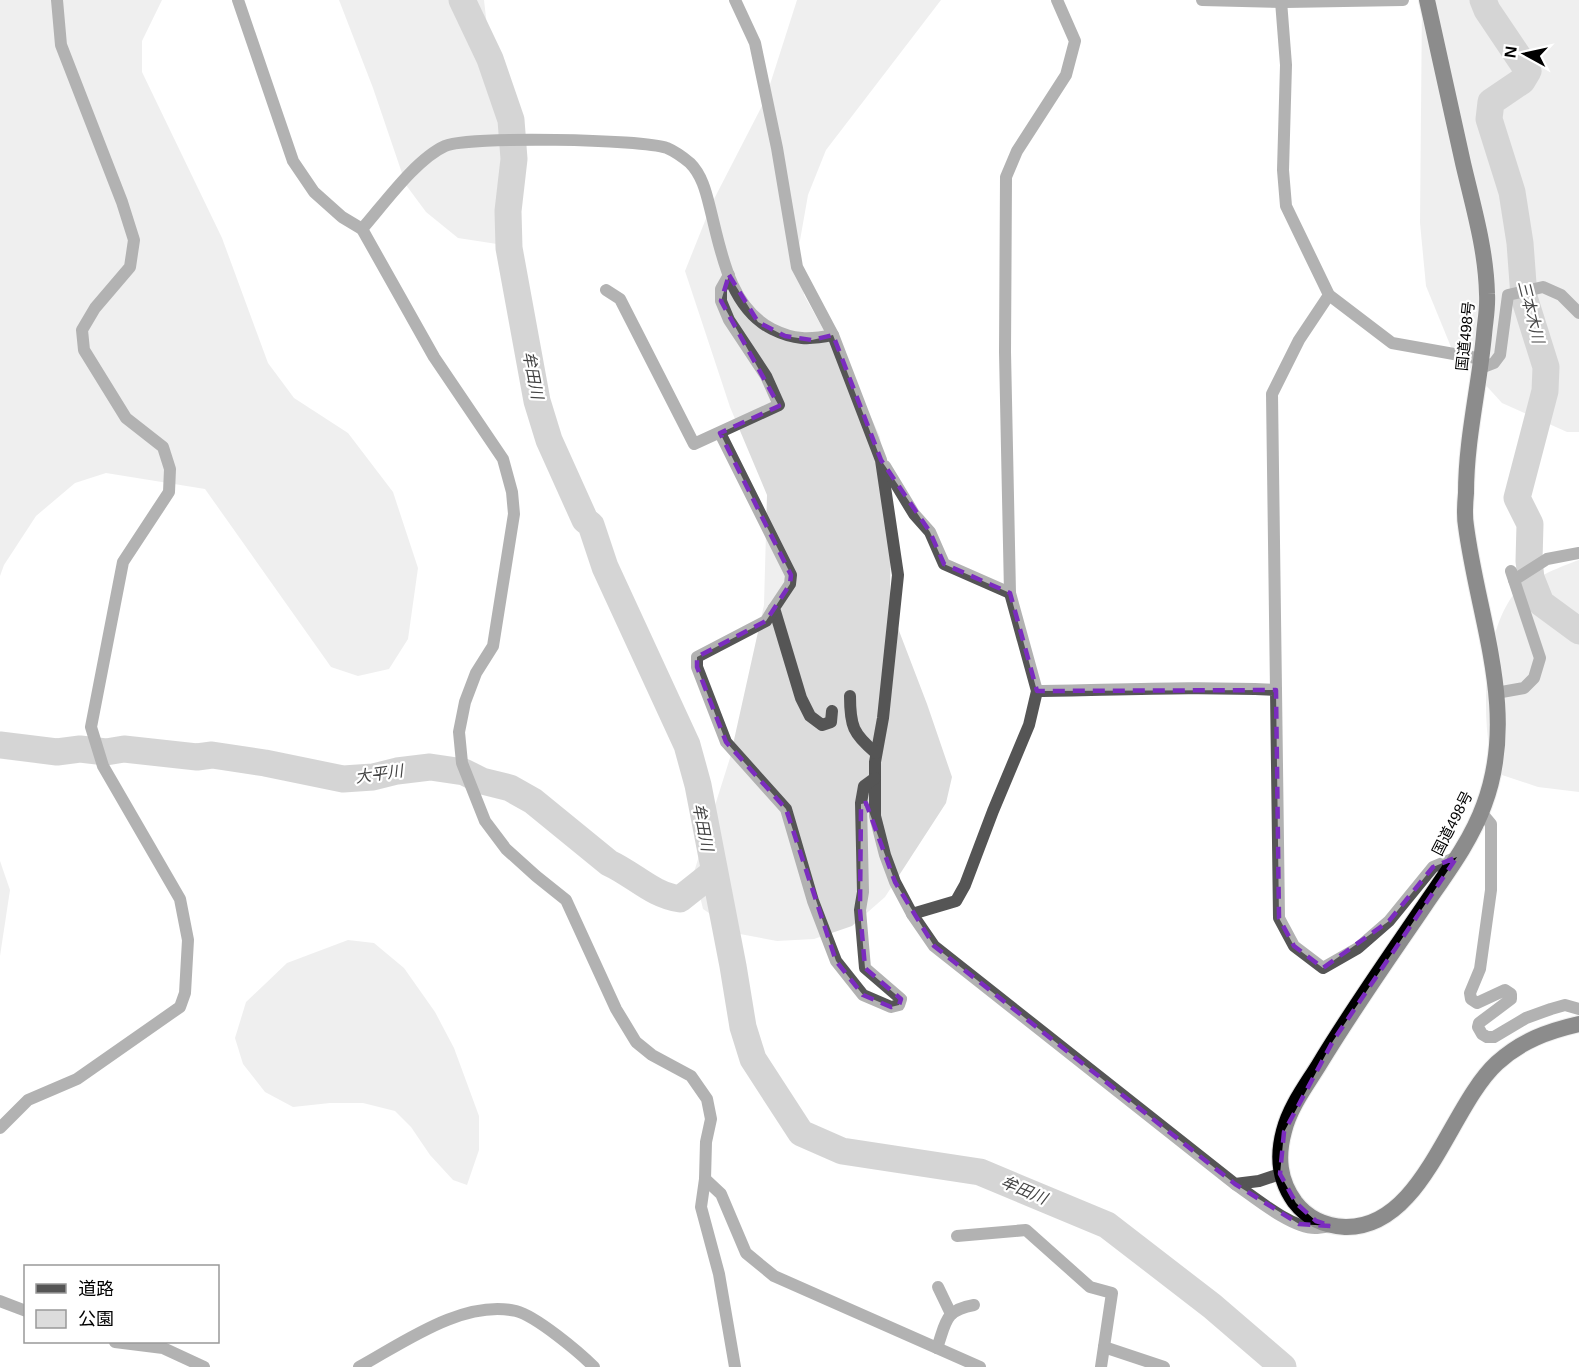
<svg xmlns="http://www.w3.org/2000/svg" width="1579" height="1367" font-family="Helvetica,'Noto Sans JP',sans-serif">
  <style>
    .green { fill: #dcdcdc }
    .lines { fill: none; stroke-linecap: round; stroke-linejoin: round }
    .river { stroke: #a3a3a3; stroke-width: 27 }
    .trunk-casing { stroke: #dbdbdb; stroke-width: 18 }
    .minor { stroke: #555; stroke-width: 12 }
    .trunk { stroke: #000; stroke-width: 16 }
    .marked { fill: none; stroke: #7b2cbf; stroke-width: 4.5; stroke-dasharray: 12 8; stroke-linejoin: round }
    .labels { text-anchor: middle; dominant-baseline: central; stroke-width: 4.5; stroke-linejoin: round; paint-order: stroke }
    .street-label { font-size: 15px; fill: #000; stroke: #fff }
    .water-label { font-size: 16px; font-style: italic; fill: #444; stroke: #fff }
  </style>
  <rect width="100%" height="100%" fill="#fff"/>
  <g class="green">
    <path d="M 0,0 L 162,0 L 142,41 L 142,72 L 222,238 L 268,363 L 294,398 L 348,433 L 393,492 L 418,568 L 408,639 L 389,669 L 358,676 L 331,667 L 205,489 L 106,473 L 75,483 L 36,516 L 4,565 L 0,576 Z"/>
    <path d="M 339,0 L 484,0 L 491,61 L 503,105 L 518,143 L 513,207 L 507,229 L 497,244 L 458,238 L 426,212 L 406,185 L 373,88 Z"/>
    <path d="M 797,0 L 941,0 L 826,150 L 808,195 L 799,246 L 804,295 L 864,402 L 880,437 L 891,546 L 890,589 L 896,623 L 927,704 L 952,777 L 946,803 L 885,897 L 852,926 L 814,939 L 777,941 L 740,934 L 703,909 L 694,872 L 730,758 L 764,605 L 767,495 L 730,407 L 685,271 L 713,201 L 765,100 Z"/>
    <path d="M 1422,0 L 1579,0 L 1579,432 L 1567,432 L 1502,403 L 1451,347 L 1426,286 L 1420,223 Z"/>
    <path d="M 1579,560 L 1579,792 L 1538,787 L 1502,775 C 1498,766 1491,755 1489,746 C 1482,702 1486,630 1514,594 C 1523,582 1564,565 1579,560 Z"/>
    <path d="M 0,861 L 10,890 L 0,956 Z"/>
    <path d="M 348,940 L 374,943 L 404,968 L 435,1012 L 454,1048 L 479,1116 L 479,1150 L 467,1185 L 453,1180 L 430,1155 L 411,1127 L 395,1111 L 363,1103 L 330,1103 L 293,1107 L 265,1092 L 243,1064 L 235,1038 L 246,1002 L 287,963 Z"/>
  </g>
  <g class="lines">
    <g class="river">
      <path d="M 462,0 L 490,59 L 511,120 L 514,159 L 508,211 L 509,248 L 537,401 L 549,440 L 585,520 L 591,525 L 605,567 L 687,745 L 698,785 L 733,966 L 743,1027 L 753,1059 L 801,1133 L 842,1151 L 980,1172 L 1107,1225 L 1212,1306 L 1283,1367"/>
      <path d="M 1483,0 L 1487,10 L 1528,71 L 1522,81 L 1491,102 L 1489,119 L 1512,192 L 1520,243 L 1524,297 L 1546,367 L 1545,391 L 1517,498 L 1530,524 L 1529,561 L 1531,578 L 1541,603 L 1579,631"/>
      <path d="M 0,745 L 57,752 L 80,749 L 106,752 L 124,749 L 197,757 L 212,755 L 265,763 L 343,779 L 373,777 L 397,771 L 430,767 L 464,772 L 482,781 L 510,788 L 533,801 L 609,863 C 635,875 652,895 680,899 L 714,872"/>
    </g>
    <defs>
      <path id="trunk" d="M 1427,0 C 1439,54 1451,109 1463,163 C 1473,206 1486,249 1487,294 C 1488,308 1485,322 1484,335 C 1479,388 1466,440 1466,493 C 1465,504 1464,515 1466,526 C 1478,619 1519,712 1484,805 C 1471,841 1446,874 1425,905 C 1389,958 1352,1010 1319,1065 C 1306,1086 1290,1107 1284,1131 C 1277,1157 1279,1180 1295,1202 C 1308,1219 1325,1226 1345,1227 C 1423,1229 1449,1107 1497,1063 C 1521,1041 1548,1031 1579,1024"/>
    </defs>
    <use href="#trunk" class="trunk-casing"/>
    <g class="minor">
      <path d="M 238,0 L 293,161 L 314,192 L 342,217 L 362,229 L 434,357 L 503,459 L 512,492 L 514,514 L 493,646 L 476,673 L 465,702 L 459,732 L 462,763 L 485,821 L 506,849 L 536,876 L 566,900 L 616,1009 L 636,1042 L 652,1055 L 691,1076 L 707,1099 L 711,1119 L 706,1142 L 705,1179 L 701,1207 L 719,1274 L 735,1367"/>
      <path d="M 735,0 L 755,43 L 777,148 L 797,267 L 833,335 L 881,460 L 898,575 L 883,718 L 875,762 L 875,816 L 885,855 L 895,882 L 912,914 L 934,946 L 1235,1184 L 1259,1181 L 1280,1174"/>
      <path d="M 1202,0 L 1285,2 L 1403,0"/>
      <path d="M 1281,1 L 1286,65 L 1283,170 L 1286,206 L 1329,295 L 1392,343 L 1482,359"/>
      <path d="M 362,229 C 384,204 416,159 445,146 C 468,136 643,139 667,148 C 674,151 684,158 690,163 C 702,175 706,192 710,208 C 721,251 729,307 772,329 C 794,340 809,340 833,335"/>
      <path d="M 606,290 L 620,299 L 694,444 L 779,405 L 766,376 L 729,320 L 721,301 L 721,289 L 729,275"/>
      <path d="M 1481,368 L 1494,363 L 1500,355 L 1508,295 L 1543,287 L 1561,295 L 1579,313"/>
      <path d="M 720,433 L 791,575 L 790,584 L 774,608 L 801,698 L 810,716 L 822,725 L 831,722 L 832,711"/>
      <path d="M 885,466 L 914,514 L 930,532 L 944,564 L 1010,593"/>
      <path d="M 1514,580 L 1547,559 L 1579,553"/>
      <path d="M 774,608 L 766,621 L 697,657 L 697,667 L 726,742 L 786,809 L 813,901 L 836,961 L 863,995 L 891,1007 L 899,1005 L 901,999 L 865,968 L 860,910 L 863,892 L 861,803 L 864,786 L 875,778"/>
      <path d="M 1276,690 L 1272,394 L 1299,340 L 1329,295"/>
      <path d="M 1037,691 C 1116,690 1196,686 1276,690 L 1279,918 L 1294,946 L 1323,968 L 1358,948 L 1389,921 L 1433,867 L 1457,857"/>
      <path d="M 1496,693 L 1524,688 L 1534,678 L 1540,658 L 1511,571"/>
      <path d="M 850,696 C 850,726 853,734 876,753"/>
      <path d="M 1481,812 L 1491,824 L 1491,890 L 1480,969 L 1470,993 L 1471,999 L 1477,1003 L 1505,990 L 1511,994 L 1511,999 L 1479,1023 L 1478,1027 L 1482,1034 L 1487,1037 L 1494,1037 L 1526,1018 L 1551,1009 L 1565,1005 L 1579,1009"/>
      <path d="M 912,914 L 956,901 L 965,885 L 993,811 L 1029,725 L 1037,691 L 1010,593 L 1005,352 L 1006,177 L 1017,151 L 1066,75 L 1075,41 L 1057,0"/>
      <path d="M 0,1128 L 28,1100 L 77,1079 L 180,1007 L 185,993 L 188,940 L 180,899 L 103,766 L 91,727 L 123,562 L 169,492 L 170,469 L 163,447 L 126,418 L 84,350 L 82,330 L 95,308 L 130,267 L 134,240 L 122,202 L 61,45 L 57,0"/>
      <path d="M 705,1179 L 721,1194 L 746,1253 L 774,1276 L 980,1367"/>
      <path d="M 1235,1184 C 1254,1197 1291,1228 1315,1228 C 1319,1228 1324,1227 1329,1226"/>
      <path d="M 957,1236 L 1026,1230 L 1090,1287 L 1112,1293 L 1101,1367"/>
      <path d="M 938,1287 L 951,1314"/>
      <path d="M 0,1301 L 26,1311"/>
      <path d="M 115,1342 L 163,1348 L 204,1367"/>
      <path d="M 1104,1347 L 1164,1367"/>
      <path d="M 937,1348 C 946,1323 944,1310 974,1305"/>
      <path d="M 359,1367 C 403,1343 463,1299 516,1311 C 536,1316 579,1352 594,1367"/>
    </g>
    <use href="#trunk" class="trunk"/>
  </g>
  <path d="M0 0H1579V1367H0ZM 729,275 L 758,322 L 785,336 L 812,340 L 833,335 L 881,460 L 930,532 L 944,564 L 1010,593 L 1037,691 L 1276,690 L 1279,918 L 1294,946 L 1323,968 L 1389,921 L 1433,867 L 1457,857 L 1333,1041 L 1284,1132 L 1280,1174 L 1296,1203 L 1316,1221 L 1331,1226 L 1299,1224 L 1235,1184 L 934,946 L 895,882 L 866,803 L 861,804 L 860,910 L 865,968 L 901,999 L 899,1005 L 891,1007 L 863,995 L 836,961 L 786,809 L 726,742 L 697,667 L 697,657 L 766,621 L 790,584 L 791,575 L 720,433 L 779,406 L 721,301 Z" fill="#fff" fill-opacity=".55" fill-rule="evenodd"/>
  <path class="marked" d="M 729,275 L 758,322 L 785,336 L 812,340 L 833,335 L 881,460 L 930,532 L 944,564 L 1010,593 L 1037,691 L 1276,690 L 1279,918 L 1294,946 L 1323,968 L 1389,921 L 1433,867 L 1457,857 L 1333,1041 L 1284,1132 L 1280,1174 L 1296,1203 L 1316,1221 L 1331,1226 L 1299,1224 L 1235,1184 L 934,946 L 895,882 L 866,803 L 861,804 L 860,910 L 865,968 L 901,999 L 899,1005 L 891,1007 L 863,995 L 836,961 L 786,809 L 726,742 L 697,667 L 697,657 L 766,621 L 790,584 L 791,575 L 720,433 L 779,406 L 721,301 Z"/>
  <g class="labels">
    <g class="street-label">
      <text transform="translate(1465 336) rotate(-84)">国道498号</text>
      <text transform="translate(1452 823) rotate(-63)">国道498号</text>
    </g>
    <g class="water-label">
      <text transform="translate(1531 312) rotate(76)">三本木川</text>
      <text transform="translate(533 375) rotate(79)">牟田川</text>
      <text transform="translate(379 774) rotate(-8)">大平川</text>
      <text transform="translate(703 827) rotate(79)">牟田川</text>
      <text transform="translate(1024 1190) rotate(23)">牟田川</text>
    </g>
  </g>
  <rect x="24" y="1265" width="195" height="78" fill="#ffffff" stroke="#999999" stroke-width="1.5"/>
  <rect x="36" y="1284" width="30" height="9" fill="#555555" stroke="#999999" stroke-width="1.5"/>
  <text x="78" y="1295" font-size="18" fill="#000000">道路</text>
  <rect x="36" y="1310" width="30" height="18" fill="#dcdcdc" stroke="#999999" stroke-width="1.5"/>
  <text x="78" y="1325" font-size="18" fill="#000000">公園</text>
  <g transform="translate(1525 54) rotate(278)" stroke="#ffffff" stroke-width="4.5" paint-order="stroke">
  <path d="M0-4.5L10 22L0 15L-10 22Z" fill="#000000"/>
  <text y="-9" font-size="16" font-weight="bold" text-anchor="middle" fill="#000000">N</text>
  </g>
</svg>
